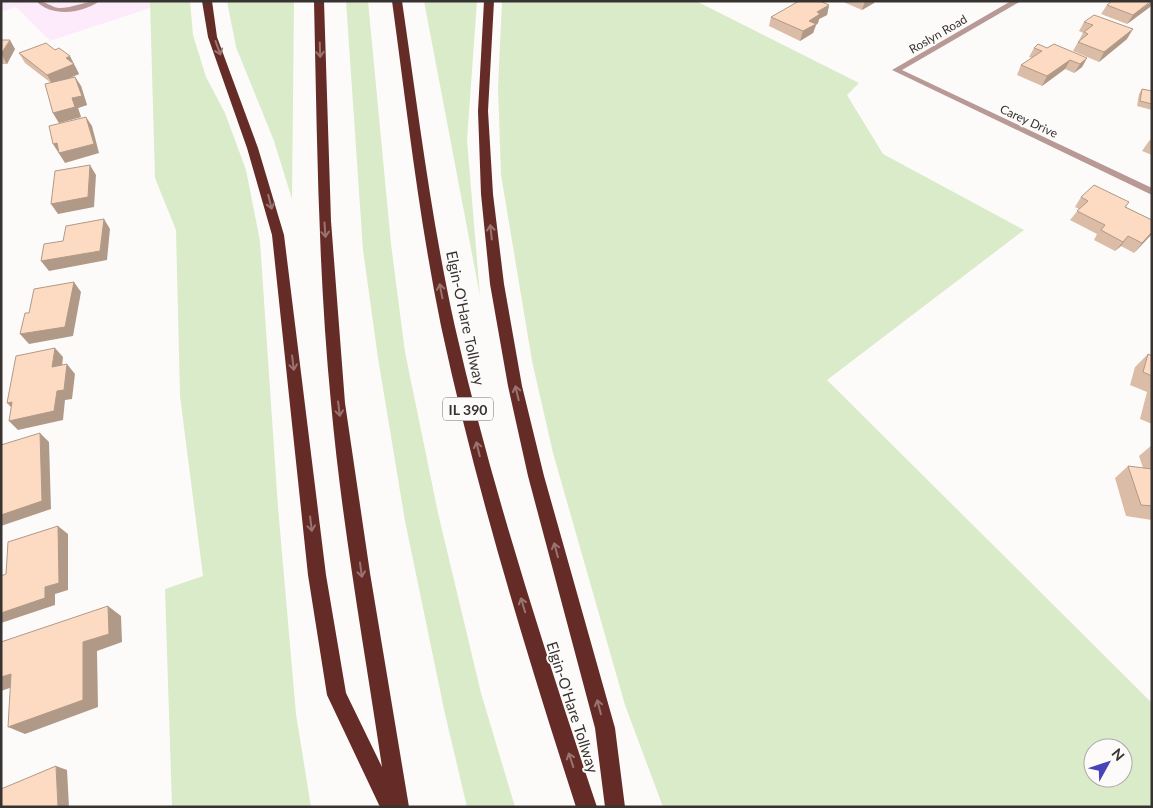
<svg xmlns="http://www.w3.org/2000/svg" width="1153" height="808" font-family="Lato,sans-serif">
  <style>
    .commercial { fill: #fdebfc }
    .green { fill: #d9ebc8; fill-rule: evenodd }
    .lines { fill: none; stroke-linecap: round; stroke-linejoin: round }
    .minor { fill: #b89995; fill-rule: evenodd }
    .highway { fill: #652c27; fill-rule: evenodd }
    .wall { fill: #dabca7 }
    .shaded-wall { fill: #b19988 }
    .building { fill: #fddbc2; stroke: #b19988 }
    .oneway { stroke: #9a7471 }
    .labels { text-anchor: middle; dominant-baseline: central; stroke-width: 4; stroke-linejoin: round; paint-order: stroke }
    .far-street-label { font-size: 12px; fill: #373330; stroke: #fdfbfa }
    .shield { fill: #fdfbfa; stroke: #726f6d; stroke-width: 1 }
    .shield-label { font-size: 14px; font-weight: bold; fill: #373330 }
    .street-label { font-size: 15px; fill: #373330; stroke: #fdfbfa }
  </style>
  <rect width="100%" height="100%" fill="#fdfbfa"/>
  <path class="commercial" d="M 1,1 L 150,1 L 150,8 L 50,41 L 16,7 L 1,12 Z"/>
  <g class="green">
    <path d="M 150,1 L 190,1 L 193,35 L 206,77 L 225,113 L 246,170 L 260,241 L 278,507 L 296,714 L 311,807 L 172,807 L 165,589 L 203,576 L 180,396 L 176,230 L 155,178 Z"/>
    <path d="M 227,1 L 294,1 L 292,199 L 274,141 L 236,47 Z"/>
    <path d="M 346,1 L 368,1 L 391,244 L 405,352 L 438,513 L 481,693 L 515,807 L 467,807 L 445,714 L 405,521 L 378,358 L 363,250 Z"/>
    <path d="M 424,1 L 477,1 L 467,140 L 480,296 Z"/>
    <path d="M 502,1 L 696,1 L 859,83 L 847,95 L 883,154 L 1024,230 L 827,380 L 1152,703 L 1152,807 L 663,807 L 625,705 L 553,453 L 532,361 L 501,175 L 498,88 ZM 1093,748 L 1123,748 L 1123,778 L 1093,778 Z"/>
  </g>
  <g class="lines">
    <g class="minor">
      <path d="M 36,1 C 47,1 50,7 59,8 C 73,8 85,1 100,1 C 82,13 53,18 36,1 Z"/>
      <path d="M 1011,1 L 1021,1 L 902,70 L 1152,188 L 1152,195 L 892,70 Z"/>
    </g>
    <g class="highway">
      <path d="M 202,1 L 212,1 L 217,37 L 258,148 L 284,235 L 326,575 L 346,693 L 382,767 C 364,646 342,525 331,403 C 318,270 317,135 314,1 L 324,1 L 331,221 L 345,403 L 370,573 L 409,807 L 380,807 L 327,695 L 308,575 L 272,235 L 247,148 L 208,37 Z"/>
      <path d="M 392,1 L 402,1 C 418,110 431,219 455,327 C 492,489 544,649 597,807 L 576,807 C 525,649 476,489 441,326 C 419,219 407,110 392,1 Z"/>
      <path d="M 484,1 L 494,1 L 488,111 L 493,194 L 504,284 L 522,386 L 544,476 L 615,728 L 625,807 L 605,807 L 595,728 L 528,476 L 508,386 L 490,284 L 481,194 L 478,111 Z"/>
    </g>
  </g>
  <g class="wall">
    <path d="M 841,1 L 875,1 L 874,3 L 862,10 Z"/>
    <path d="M 829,5 L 827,15 L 819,19 L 818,23 L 816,25 L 813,33 L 800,41 L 769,26 L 771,17 Z"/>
    <path d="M 1107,5 L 1150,7 L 1127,24 L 1101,14 Z"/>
    <path d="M 1084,22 L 1127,39 L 1099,62 L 1073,51 L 1083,33 L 1079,31 Z"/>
    <path d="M 1,40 L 15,49 L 7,64 L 1,64 Z"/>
    <path d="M 1034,48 L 1047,48 L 1087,58 L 1082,67 L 1074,73 L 1065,69 L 1042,86 L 1017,75 L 1021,65 L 1032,58 L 1029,57 Z"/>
    <path d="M 19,53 L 76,66 L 75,66 L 79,74 L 67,79 L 75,77 L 81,86 L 87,105 L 78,108 L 81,117 L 59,123 L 53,113 L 51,83 L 25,63 Z"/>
    <path d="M 1142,89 L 1152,91 L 1152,110 L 1137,106 L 1139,94 Z"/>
    <path d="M 1152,139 L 1152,155 L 1142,151 L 1149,141 Z"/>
    <path d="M 1081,197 L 1129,202 L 1126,207 L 1152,220 L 1152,234 L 1134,253 L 1121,246 L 1115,251 L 1094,240 L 1097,234 L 1070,220 L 1079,209 L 1075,207 Z"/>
    <path d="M 1148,354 L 1151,355 L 1152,354 L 1152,424 L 1140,419 L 1147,392 L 1130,385 L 1135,367 Z"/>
    <path d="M 1152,445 L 1152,520 L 1126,516 L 1115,478 L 1128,466 L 1143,468 L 1139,456 Z"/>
  </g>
  <g class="shaded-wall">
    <path d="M 865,1 L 875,1 L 874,3 L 862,10 Z"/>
    <path d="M 1152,1 L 1152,4 L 1150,7 L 1127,24 L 1133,15 Z"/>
    <path d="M 829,5 L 827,15 L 819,19 L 818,23 L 816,25 L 813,33 L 800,41 L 803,31 L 809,21 L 817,12 Z"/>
    <path d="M 1133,29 L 1127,39 L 1099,62 L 1104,52 Z"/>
    <path d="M 10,40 L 15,49 L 7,64 L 1,54 Z"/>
    <path d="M 70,56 L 79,74 L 53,85 L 47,75 L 66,58 Z"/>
    <path d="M 1087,58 L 1082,67 L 1074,73 L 1080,64 Z"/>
    <path d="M 1070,60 L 1065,69 L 1042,86 L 1047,76 Z"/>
    <path d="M 75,77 L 81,86 L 87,105 L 78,108 L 81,117 L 59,123 L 53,113 L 72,98 Z"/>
    <path d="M 86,117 L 92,126 L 99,153 L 65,163 L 53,144 Z"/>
    <path d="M 90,165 L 96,175 L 94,207 L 58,214 L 51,204 Z"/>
    <path d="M 104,219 L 110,229 L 107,260 L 49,271 L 41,261 Z"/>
    <path d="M 1152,232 L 1152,234 L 1134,253 L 1142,243 Z"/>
    <path d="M 1128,236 L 1121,246 L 1115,251 L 1123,242 Z"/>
    <path d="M 74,282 L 81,292 L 73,336 L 29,344 L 20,334 Z"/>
    <path d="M 55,348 L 63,357 L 61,376 L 52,367 Z"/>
    <path d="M 67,364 L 75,374 L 72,399 L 65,400 L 63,420 L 18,430 L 9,421 L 57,391 Z"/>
    <path d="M 12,402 L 16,412 L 7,403 Z"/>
    <path d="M 40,433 L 49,442 L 51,509 L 1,526 L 1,515 Z"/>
    <path d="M 58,526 L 68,534 L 68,590 L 55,594 L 55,605 L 1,623 L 1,613 L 45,587 Z"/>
    <path d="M 108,606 L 121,616 L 122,642 L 97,651 L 98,707 L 25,734 L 8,727 L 83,642 Z"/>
    <path d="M 11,674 L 27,682 L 1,691 L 1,677 Z"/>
    <path d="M 56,766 L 67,770 L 69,807 L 58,807 Z"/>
  </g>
  <g class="building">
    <path d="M 799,1 L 820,1 L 829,5 L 817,12 L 820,14 L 809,21 L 816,24 L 803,31 L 771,17 Z"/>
    <path d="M 1112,1 L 1151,1 L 1133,15 L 1107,5 Z"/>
    <path d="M 1094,15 L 1133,29 L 1104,52 L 1078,42 L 1088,34 L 1084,32 L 1093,25 L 1084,22 Z"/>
    <path d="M 1,40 L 10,40 L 1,54 Z"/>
    <path d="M 46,43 L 55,50 L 59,48 L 70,56 L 66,58 L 74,64 L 47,75 L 19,53 Z"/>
    <path d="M 1038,44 L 1047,48 L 1054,44 L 1087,58 L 1080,64 L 1070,60 L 1047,76 L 1021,65 L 1042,51 L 1034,48 Z"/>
    <path d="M 75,77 L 82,96 L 72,98 L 75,107 L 53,113 L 45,84 Z"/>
    <path d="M 1142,89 L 1152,91 L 1152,104 L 1140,101 Z"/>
    <path d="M 86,117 L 94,144 L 59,153 L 57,143 L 53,144 L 49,126 Z"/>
    <path d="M 90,165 L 88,197 L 51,204 L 55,171 Z"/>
    <path d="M 1094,185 L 1129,202 L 1125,207 L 1152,220 L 1152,232 L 1142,243 L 1128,236 L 1123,242 L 1101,230 L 1105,225 L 1077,211 L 1088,201 L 1081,197 Z"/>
    <path d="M 104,219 L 100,251 L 41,261 L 44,244 L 63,241 L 66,226 Z"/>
    <path d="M 74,282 L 65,327 L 20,334 L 25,313 L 29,313 L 34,289 Z"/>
    <path d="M 55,348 L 52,367 L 67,364 L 64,390 L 57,391 L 54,411 L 9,421 L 12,402 L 7,403 L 16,356 Z"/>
    <path d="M 1148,354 L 1152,356 L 1152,376 L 1143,372 Z"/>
    <path d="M 40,433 L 42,501 L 1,515 L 1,445 Z"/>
    <path d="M 1128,466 L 1152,469 L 1152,506 L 1141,505 Z"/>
    <path d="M 58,526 L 59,583 L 45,587 L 45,598 L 1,613 L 1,576 L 6,574 L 8,542 Z"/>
    <path d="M 108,606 L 109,634 L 83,642 L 83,700 L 8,727 L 11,674 L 1,677 L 1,642 Z"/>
    <path d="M 56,766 L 58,807 L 1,807 L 1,789 Z"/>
  </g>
  <defs><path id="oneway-shaft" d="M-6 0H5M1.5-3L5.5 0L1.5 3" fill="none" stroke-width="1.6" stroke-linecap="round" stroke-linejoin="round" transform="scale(1.25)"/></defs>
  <g class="oneway">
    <use href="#oneway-shaft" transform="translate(218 48) rotate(70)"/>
    <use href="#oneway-shaft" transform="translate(320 50) rotate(88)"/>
    <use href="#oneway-shaft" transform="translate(270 202) rotate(76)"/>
    <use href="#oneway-shaft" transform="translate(325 230) rotate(86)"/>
    <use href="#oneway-shaft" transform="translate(491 232) rotate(-96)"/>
    <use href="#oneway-shaft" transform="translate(441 291) rotate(-101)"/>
    <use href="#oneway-shaft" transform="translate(293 363) rotate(83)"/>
    <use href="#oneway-shaft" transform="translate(517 393) rotate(-103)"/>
    <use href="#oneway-shaft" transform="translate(339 409) rotate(83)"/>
    <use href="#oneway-shaft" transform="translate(478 449) rotate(-104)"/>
    <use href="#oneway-shaft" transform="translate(311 524) rotate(83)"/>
    <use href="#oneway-shaft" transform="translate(556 550) rotate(-105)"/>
    <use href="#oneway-shaft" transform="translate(361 570) rotate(82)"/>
    <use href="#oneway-shaft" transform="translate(523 605) rotate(-107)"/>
    <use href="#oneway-shaft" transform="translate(599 707) rotate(-105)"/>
    <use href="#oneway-shaft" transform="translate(571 760) rotate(-108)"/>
  </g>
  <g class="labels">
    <g class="far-street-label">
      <text transform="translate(938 34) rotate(-30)">Roslyn Road</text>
      <text transform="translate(1029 121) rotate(25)">Carey Drive</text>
    </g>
    <rect class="shield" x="443" y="397.5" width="50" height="23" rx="4"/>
    <g class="shield-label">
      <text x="468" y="409">IL 390</text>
    </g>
    <g class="street-label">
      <text transform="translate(466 318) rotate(78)">Elgin-O'Hare Tollway</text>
      <text transform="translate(573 707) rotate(72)">Elgin-O'Hare Tollway</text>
    </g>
  </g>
  <rect width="1153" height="808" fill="none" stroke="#373330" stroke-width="5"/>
  <g transform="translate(1108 763) rotate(50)"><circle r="24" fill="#fdfbfa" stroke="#aeaba9"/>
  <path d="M0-4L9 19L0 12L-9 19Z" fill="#4743b8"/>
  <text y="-8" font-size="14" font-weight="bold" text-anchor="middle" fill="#373330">N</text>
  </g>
</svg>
